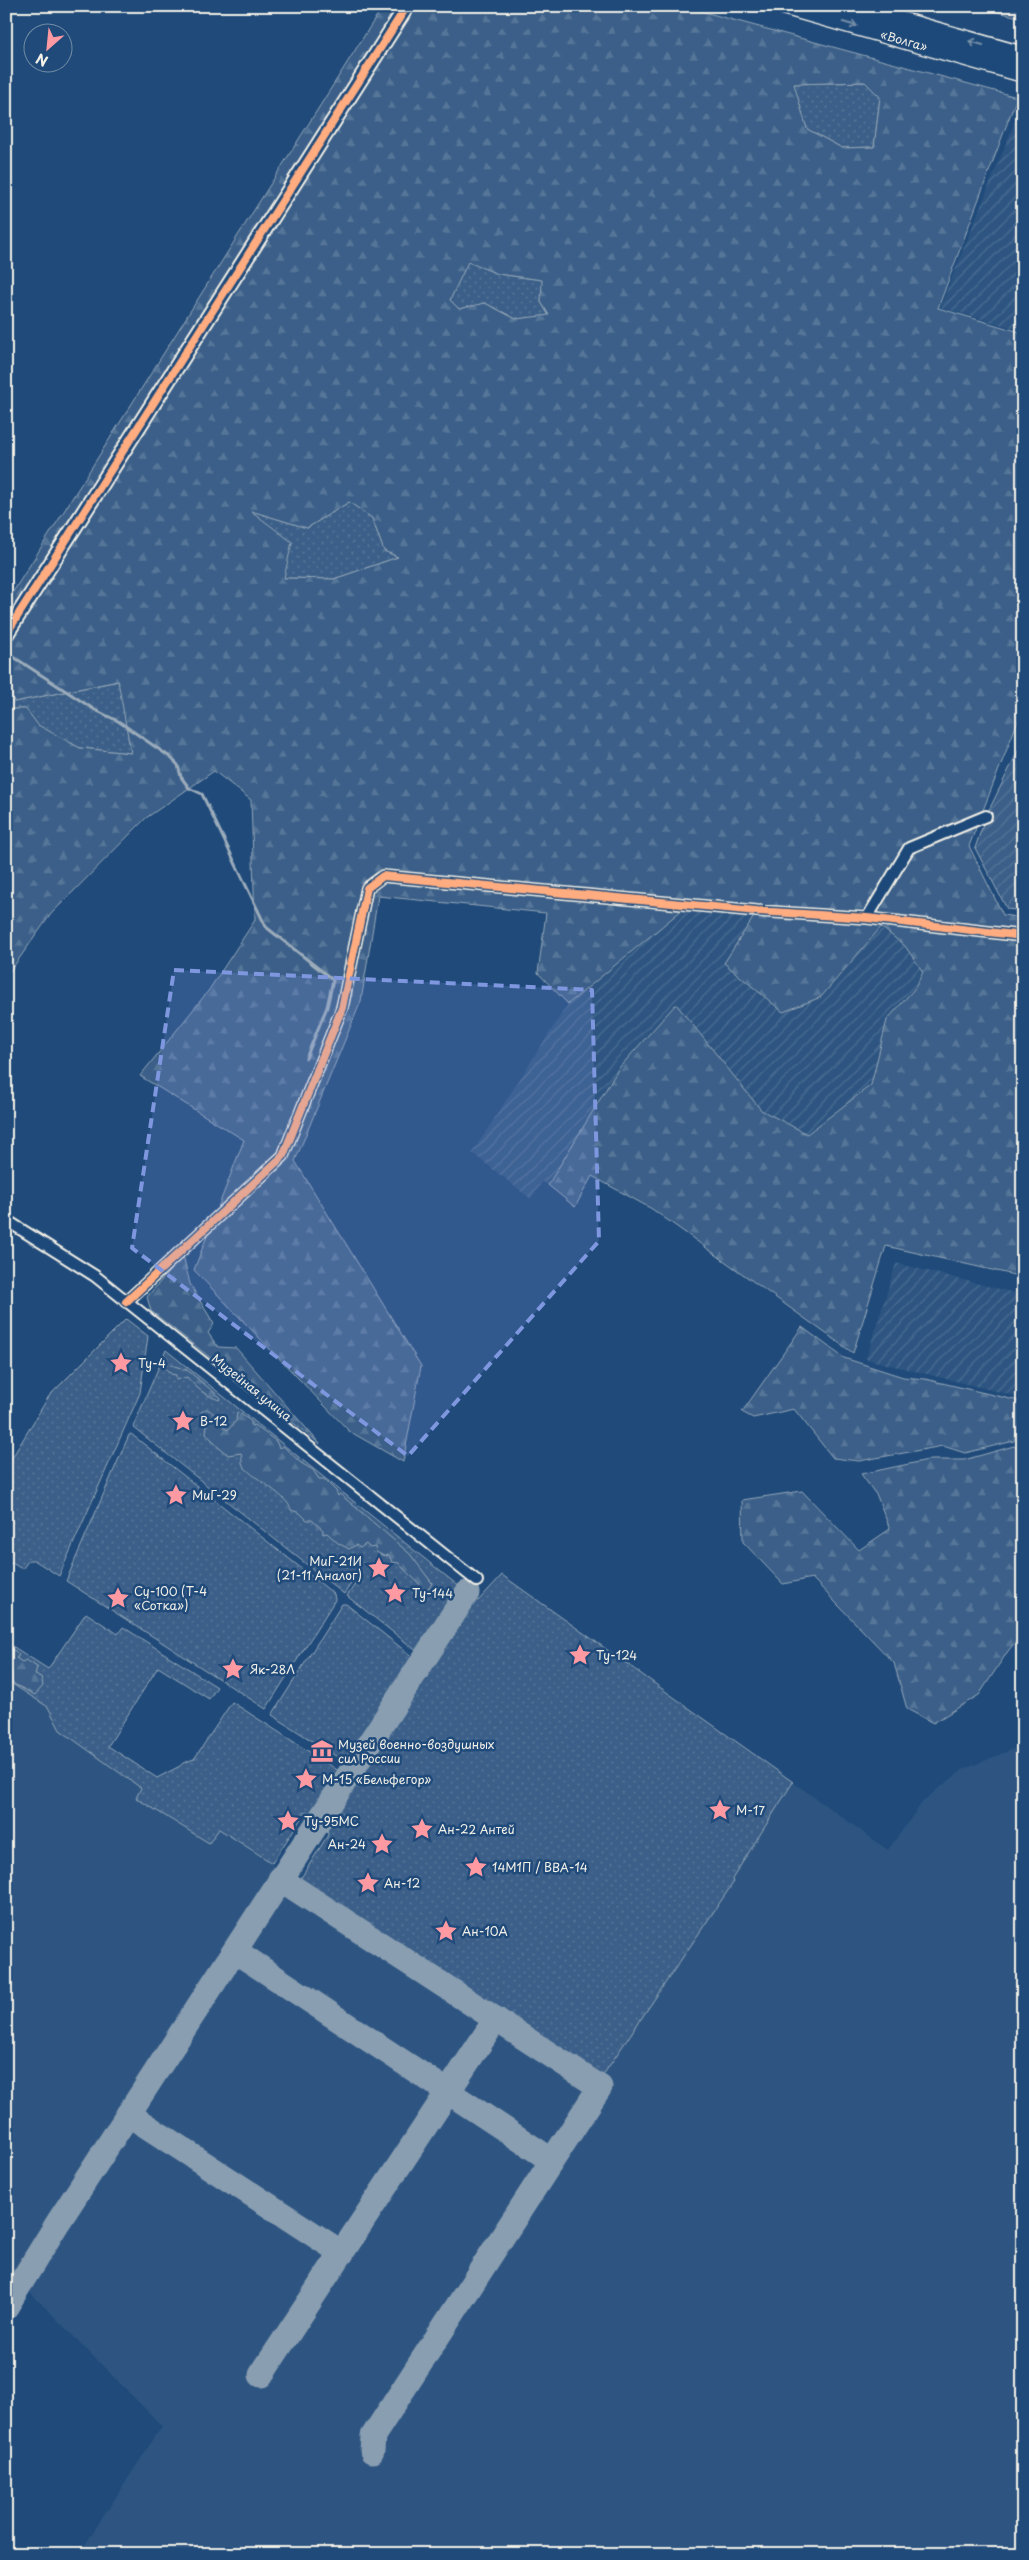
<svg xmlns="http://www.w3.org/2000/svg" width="1029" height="2560" font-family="'Playpen Sans',sans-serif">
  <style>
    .built { fill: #2d5581 }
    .industrial { fill: url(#industrial-furrows) }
    .grass { fill: url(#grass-dots); stroke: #97a8b8 }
    .forest { fill: url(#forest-firs); stroke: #97a8b8; fill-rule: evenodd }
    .garden { fill: url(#garden-furrows); stroke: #97a8b8 }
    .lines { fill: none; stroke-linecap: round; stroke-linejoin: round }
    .stream { stroke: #9cacbb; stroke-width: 3 }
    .taxiway { stroke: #8a9eb1; stroke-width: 25 }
    .street-casing { stroke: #f4f1e8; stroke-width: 14 }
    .secondary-casing { stroke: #f4f1e8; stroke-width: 18 }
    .highway-casing { stroke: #f4f1e8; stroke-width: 21 }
    .street { stroke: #1f4a7a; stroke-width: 10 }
    .secondary { stroke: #1f4a7a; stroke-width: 14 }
    .highway { stroke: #1f4a7a; stroke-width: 18 }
    .cycleway-casing { stroke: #1f4a7a; stroke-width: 11 }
    .cycleway { stroke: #ffac80; stroke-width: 8 }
    .oneway { stroke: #748da6 }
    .marked { fill: #7e97df; fill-opacity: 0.2; stroke: #7e97df; stroke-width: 4; stroke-dasharray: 10 6; stroke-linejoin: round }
    .labels { text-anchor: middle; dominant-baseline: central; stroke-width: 5; stroke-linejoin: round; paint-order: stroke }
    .street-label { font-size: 12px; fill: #f4f1e8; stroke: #1f4a7a }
    .poi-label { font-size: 12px; fill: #f4f1e8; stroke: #1f4a7a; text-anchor: start }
  </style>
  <defs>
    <pattern id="industrial-furrows" width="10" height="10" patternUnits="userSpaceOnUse" patternTransform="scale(1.25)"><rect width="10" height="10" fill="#2d5581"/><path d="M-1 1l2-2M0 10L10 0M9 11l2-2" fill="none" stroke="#4c6e93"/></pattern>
    <pattern id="grass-dots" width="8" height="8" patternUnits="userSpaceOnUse" patternTransform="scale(1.25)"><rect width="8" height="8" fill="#3a5f88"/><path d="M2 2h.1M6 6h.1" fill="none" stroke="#577699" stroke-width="1.8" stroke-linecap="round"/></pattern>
    <pattern id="forest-firs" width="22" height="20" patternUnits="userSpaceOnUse" patternTransform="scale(1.25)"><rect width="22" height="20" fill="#3a5f88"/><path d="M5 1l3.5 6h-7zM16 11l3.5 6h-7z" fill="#577699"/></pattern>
    <pattern id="garden-furrows" width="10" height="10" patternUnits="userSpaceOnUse" patternTransform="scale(1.25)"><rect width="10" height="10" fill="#3a5f88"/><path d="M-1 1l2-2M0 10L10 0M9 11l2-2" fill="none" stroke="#577699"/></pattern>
  </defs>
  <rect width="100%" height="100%" fill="#1f4a7a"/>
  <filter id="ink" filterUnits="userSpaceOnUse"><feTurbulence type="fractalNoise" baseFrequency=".02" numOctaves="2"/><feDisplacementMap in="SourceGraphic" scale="10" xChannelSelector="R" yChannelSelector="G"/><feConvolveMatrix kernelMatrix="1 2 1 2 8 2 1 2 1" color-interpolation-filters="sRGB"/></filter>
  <g filter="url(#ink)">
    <path class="built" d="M 6,1680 L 48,1707 L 60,1730 L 141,1788 L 136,1798 L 209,1843 L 218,1829 L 600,2078 L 732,1883 L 732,1879 L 793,1782 L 888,1850 L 924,1800 L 964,1769 L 1023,1745 L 1023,2554 L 79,2554 L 162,2426 L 21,2283 L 6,2274 Z"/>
    <g class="industrial">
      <path d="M 1018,114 L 1023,115 L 1023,331 L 940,307 Z"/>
      <path d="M 683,909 L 755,914 L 821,997 L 881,927 L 905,946 L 923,972 L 915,988 L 887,1020 L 871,1085 L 807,1134 L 761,1110 L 676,1004 L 619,1068 L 548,1185 L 542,1182 L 531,1199 L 472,1153 L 568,1004 Z"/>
      <path d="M 896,1263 L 1023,1295 L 1023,1398 L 866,1359 Z"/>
    </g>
    <g class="grass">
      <path d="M 865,82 L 880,97 L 874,147 L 842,148 L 807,129 L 793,84 Z"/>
      <path d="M 468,261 L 498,274 L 543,280 L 541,302 L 549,316 L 516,319 L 485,303 L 459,309 L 450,300 Z"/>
      <path d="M 349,502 L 372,518 L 384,551 L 398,557 L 334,579 L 284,578 L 249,510 L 307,528 Z"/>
      <path d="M 6,670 L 14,702 L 119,681 L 131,753 L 80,748 L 37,725 L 26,709 L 6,709 Z"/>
      <path d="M 126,1319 L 148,1336 L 140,1393 L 59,1576 L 34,1560 L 29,1560 L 22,1569 L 12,1563 L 6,1565 L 6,1468 L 49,1396 Z"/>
      <path d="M 166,1350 L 461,1588 L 420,1651 L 418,1652 L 347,1596 L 360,1577 L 357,1575 L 344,1594 L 133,1427 Z"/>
      <path d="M 131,1434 L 334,1594 L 335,1600 L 266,1709 L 66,1581 L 129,1435 Z"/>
      <path d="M 502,1575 L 793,1782 L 732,1879 L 733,1883 L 601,2078 L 299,1881 L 328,1835 L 327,1824 L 474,1598 L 478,1601 Z"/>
      <path d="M 342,1604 L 346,1604 L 414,1658 L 414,1661 L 347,1761 L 345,1762 L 272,1715 Z"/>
      <path d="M 86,1613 L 118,1634 L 123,1627 L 217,1687 L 209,1699 L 158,1667 L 108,1746 L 157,1778 L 180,1766 L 183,1763 L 194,1759 L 232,1702 L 339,1771 L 313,1814 L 306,1811 L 272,1863 L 219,1829 L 209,1843 L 136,1798 L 141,1788 L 60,1730 L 48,1707 L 6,1680 L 6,1642 L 48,1669 Z"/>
    </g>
    <g class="forest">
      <path d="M 383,6 L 682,6 L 1017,97 L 938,308 L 1023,333 L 1023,708 L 969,846 L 1003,915 L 1023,918 L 1023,1277 L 886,1246 L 853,1353 L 652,1209 L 592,1176 L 575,1207 L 548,1185 L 619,1068 L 676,1004 L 761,1110 L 807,1134 L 871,1085 L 887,1020 L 915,988 L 923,972 L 905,946 L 881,927 L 821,997 L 783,1012 L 724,963 L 755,915 L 683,909 L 568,1004 L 538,973 L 546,913 L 378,896 L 361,1001 L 295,1161 L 421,1366 L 403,1462 L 349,1431 L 194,1270 L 244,1140 L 140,1076 L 209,990 L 255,920 L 251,800 L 214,771 L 146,818 L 51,914 L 6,977 L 6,709 L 26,709 L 38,725 L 80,748 L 131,753 L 118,681 L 14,702 L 6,670 L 6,603 ZM 865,82 L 880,97 L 874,147 L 842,148 L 807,129 L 794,84 ZM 468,262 L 498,274 L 542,280 L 541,302 L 549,315 L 516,319 L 485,303 L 459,309 L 450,300 ZM 349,502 L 372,518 L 384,551 L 398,557 L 334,579 L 284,578 L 292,542 L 251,511 L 307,528 Z"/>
      <path d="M 991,6 L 1023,6 L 1023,18 L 989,10 Z"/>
      <path d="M 183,1255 L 190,1284 L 214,1324 L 208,1333 L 218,1347 L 236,1348 L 320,1444 L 151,1311 L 147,1297 Z"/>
      <path d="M 802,1327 L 844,1358 L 903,1377 L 925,1379 L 1023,1402 L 1023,1413 L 1014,1441 L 965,1453 L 943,1446 L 859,1461 L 833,1458 L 794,1409 L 753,1418 L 742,1412 Z"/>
      <path d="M 165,1363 L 187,1370 L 221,1398 L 220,1400 C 207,1397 195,1387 187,1377 L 176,1380 L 176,1375 L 171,1374 L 163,1366 Z"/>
      <path d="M 207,1409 C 217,1413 218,1426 228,1430 L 236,1421 L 237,1412 L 251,1421 L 251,1426 L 254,1425 L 276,1441 L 279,1448 L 283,1446 L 301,1463 L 313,1470 L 319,1479 L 324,1479 L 336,1491 L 338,1496 L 340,1494 L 410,1554 L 432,1583 L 429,1589 L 423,1589 C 416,1578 405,1573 399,1563 L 392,1562 L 389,1555 L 384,1556 L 376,1552 L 375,1547 L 370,1548 L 366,1544 L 360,1548 L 356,1545 L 349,1549 L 338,1543 L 327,1533 L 323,1534 L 323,1530 L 312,1520 L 307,1520 L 300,1513 L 291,1510 C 289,1497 254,1478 245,1468 C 240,1463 243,1458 241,1453 L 228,1455 L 217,1446 L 206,1433 L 207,1425 L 201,1417 L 201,1412 Z"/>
      <path d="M 1014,1446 L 1023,1453 L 1023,1633 L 1008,1651 L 979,1695 L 933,1723 L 907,1709 L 894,1663 L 812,1578 L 783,1584 L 743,1542 L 742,1500 L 802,1491 L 859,1550 L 890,1529 L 877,1496 L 861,1474 L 928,1460 L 964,1460 Z"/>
      <path d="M 14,1650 L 19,1655 L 16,1658 L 22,1662 L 26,1660 L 37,1667 L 35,1675 L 41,1677 L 43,1686 L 35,1695 L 12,1683 L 12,1673 L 6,1670 L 6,1653 L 8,1654 Z"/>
    </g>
    <path class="garden" d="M 1023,741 L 1023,911 L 1007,909 L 975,848 L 986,816 Z"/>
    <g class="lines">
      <path class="stream" d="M 6,652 L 95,710 L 118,721 L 170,757 L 178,765 L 181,777 L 189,788 L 202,794 L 266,927 L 333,980 L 327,1007 L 306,1058"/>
      <g class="taxiway">
        <path d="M 280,1879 L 600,2087 L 373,2436 L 372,2451"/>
        <path d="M 235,1951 L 551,2160"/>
        <path d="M 128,2114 L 342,2253"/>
        <path d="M 6,2307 L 57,2224 L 467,1593"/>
        <path d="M 261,2375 L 496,2019"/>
      </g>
      <defs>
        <g id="street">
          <path d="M 867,918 L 909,848 L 986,816"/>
          <path d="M 6,1220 L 95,1276 L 477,1581"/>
          <path d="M 126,1302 L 283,1156 L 342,1008 L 367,888 L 383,876 L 757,911 L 867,918 L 1023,936"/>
        </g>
        <path id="secondary" d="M 6,634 L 407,6"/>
        <g id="highway">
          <path d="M 786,6 L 1023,73"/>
          <path d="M 847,6 L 1023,56"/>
        </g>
      </defs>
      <use href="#street" class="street-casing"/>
      <use href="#secondary" class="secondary-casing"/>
      <use href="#highway" class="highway-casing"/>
      <use href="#street" class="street"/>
      <use href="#secondary" class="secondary"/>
      <use href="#highway" class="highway"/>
      <defs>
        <g id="cycleway">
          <path d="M 6,634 L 407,6"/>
          <path d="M 126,1302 L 283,1156 L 342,1008 L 367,888 L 383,876 L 757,911 L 867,918 L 1023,936"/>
        </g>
      </defs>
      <use href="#cycleway" class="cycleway-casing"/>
      <use href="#cycleway" class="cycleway"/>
    </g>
    <defs><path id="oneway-shaft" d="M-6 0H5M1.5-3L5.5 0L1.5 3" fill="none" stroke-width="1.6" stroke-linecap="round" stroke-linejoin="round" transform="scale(1.25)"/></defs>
    <g class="oneway">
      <use href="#oneway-shaft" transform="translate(850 24) rotate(16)"/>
      <use href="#oneway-shaft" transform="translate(976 43) rotate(-164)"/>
    </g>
  </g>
  <path class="marked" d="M 174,970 L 592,990 L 599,1241 L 408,1456 L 132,1248 Z"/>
  <defs>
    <symbol id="sight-bare" viewBox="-9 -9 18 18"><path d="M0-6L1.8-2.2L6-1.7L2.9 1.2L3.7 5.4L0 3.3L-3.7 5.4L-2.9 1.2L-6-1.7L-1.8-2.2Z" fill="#ff9aa2" stroke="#1f4a7a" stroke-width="2.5" paint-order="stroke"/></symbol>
    <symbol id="museum-bare" viewBox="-9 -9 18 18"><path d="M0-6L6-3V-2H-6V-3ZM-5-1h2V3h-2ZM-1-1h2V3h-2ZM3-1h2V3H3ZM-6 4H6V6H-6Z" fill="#ff9aa2" stroke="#1f4a7a" stroke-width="2.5" paint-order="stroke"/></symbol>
  </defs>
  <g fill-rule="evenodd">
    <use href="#sight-bare" x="105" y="1347" width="32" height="32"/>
    <use href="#sight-bare" x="167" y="1405" width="32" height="32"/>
    <use href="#sight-bare" x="160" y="1479" width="32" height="32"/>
    <use href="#sight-bare" x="363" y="1552" width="32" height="32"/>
    <use href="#sight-bare" x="379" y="1577" width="32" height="32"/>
    <use href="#sight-bare" x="102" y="1582" width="32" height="32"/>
    <use href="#sight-bare" x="564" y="1639" width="32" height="32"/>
    <use href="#sight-bare" x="217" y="1653" width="32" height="32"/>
    <use href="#museum-bare" x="306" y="1735" width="32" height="32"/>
    <use href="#sight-bare" x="290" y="1763" width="32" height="32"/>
    <use href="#sight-bare" x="704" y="1794" width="32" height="32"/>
    <use href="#sight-bare" x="272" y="1805" width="32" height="32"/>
    <use href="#sight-bare" x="406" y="1813" width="32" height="32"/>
    <use href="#sight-bare" x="366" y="1828" width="32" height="32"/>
    <use href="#sight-bare" x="460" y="1851" width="32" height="32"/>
    <use href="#sight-bare" x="352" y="1867" width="32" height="32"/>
    <use href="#sight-bare" x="430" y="1915" width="32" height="32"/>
  </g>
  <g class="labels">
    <g class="street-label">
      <text transform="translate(904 40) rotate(16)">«Волга»</text>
      <text transform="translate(252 1387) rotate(39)">Музейная улица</text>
    </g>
    <g class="poi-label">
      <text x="138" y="1363">Ту-4</text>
      <text x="200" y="1421">В-12</text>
      <text x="192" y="1495">МиГ-29</text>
      <text x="362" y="1561" text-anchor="end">МиГ-21И<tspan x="362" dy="14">(21-11 Аналог)</tspan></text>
      <text x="134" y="1591">Су-100 (Т-4<tspan x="134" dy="14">«Сотка»)</tspan></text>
      <text x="412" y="1593">Ту-144</text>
      <text x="596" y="1655">Ту-124</text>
      <text x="250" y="1669">Як-28Л</text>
      <text x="338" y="1744">Музей военно-воздушных<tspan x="338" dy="14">сил России</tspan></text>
      <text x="322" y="1779">М-15 «Бельфегор»</text>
      <text x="736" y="1810">М-17</text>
      <text x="304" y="1821">Ту-95МС</text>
      <text x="438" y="1829">Ан-22 Антей</text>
      <text x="366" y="1844" text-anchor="end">Ан-24</text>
      <text x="492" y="1867">14М1П / ВВА-14</text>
      <text x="384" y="1883">Ан-12</text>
      <text x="462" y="1931">Ан-10А</text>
    </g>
  </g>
  <rect width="1029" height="2560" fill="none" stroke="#1f4a7a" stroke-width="25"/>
  <rect x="12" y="12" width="1004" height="2535" fill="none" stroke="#f4f1e8" stroke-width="2" filter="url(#ink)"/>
  <g transform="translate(48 48) rotate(207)"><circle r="24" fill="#1f4a7a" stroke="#748da6"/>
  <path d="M0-4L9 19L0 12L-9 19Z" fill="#ff9aa2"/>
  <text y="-8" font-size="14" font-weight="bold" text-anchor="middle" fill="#f4f1e8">N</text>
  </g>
</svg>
